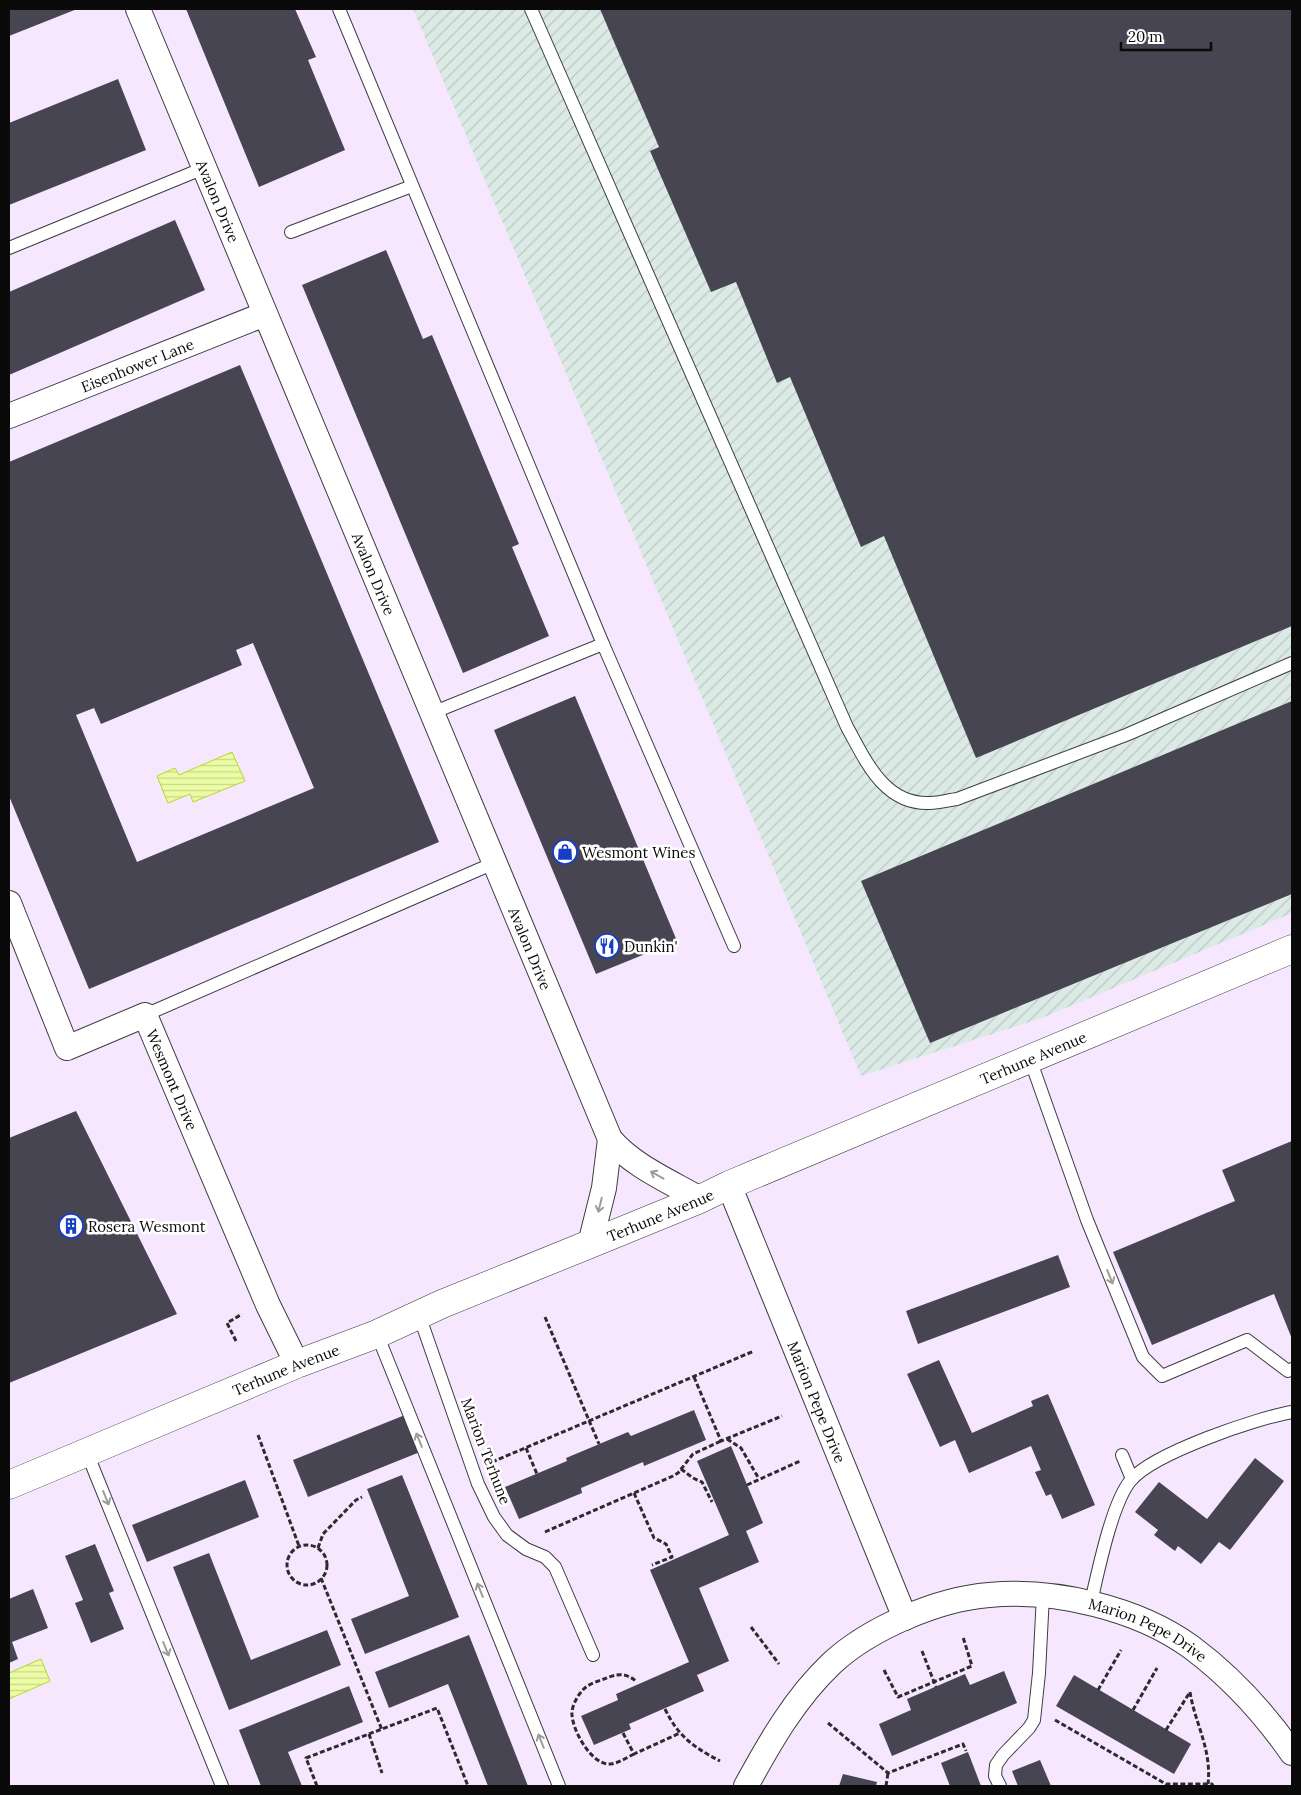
<svg xmlns="http://www.w3.org/2000/svg" width="1301" height="1795" font-family="Lora,serif">
  <style>
    .industrial { fill: url(#industrial-furrows) }
    .water { fill: url(#water-rules); stroke: #b3da26 }
    .building { fill: #484553; fill-rule: evenodd }
    .lines { fill: none; stroke-linecap: round; stroke-linejoin: round }
    .service-casing { stroke: #3d3d3d; stroke-width: 14 }
    .minor-casing { stroke: #3d3d3d; stroke-width: 26 }
    .tertiary-casing { stroke: #3d3d3d; stroke-width: 29 }
    .path { stroke: #2c2c2c; stroke-width: 3; stroke-dasharray: 5 2.5; stroke-linecap: butt }
    .service { stroke: #fff; stroke-width: 12 }
    .minor { stroke: #fff; stroke-width: 24 }
    .tertiary { stroke: #fff; stroke-width: 28 }
    .oneway { stroke: #9d9d9d }
    .labels { text-anchor: middle; dominant-baseline: central; stroke-width: 5; stroke-linejoin: round; paint-order: stroke }
    .street-label { font-size: 15px; fill: #0a0a0a; stroke: #fff }
    .poi-label { font-size: 15px; fill: #0a0a0a; stroke: #fff; text-anchor: start }
  </style>
  <defs>
    <pattern id="industrial-furrows" width="10" height="10" patternUnits="userSpaceOnUse" patternTransform="scale(1.25)"><rect width="10" height="10" fill="#dceae6"/><path d="M-1 1l2-2M0 10L10 0M9 11l2-2" fill="none" stroke="#bbc7c4"/></pattern>
    <pattern id="water-rules" width="6" height="5" patternUnits="userSpaceOnUse" patternTransform="scale(1.25)"><rect width="6" height="5" fill="#ecfca5"/><path d="M0 2.5h6" fill="none" stroke="#c9d78d"/></pattern>
  </defs>
  <rect width="100%" height="100%" fill="#f6e7ff"/>
  <path class="industrial" d="M 413,9 L 1292,9 L 1292,913 L 1042,1018 L 861,1076 Z"/>
  <g class="water">
    <path d="M 232,752 L 245,781 L 193,802 L 190,794 L 168,803 L 157,776 L 175,768 L 179,775 Z"/>
    <path d="M 41,1659 L 50,1681 L 9,1699 L 9,1673 Z"/>
  </g>
  <g class="building">
    <path d="M 9,9 L 77,9 L 9,36 Z"/>
    <path d="M 186,9 L 295,9 L 316,57 L 308,60 L 345,150 L 259,187 Z"/>
    <path d="M 600,9 L 1292,9 L 1292,626 L 976,758 L 884,536 L 861,547 L 790,377 L 777,383 L 736,282 L 711,292 L 650,151 L 659,147 Z"/>
    <path d="M 118,79 L 146,150 L 9,205 L 9,123 Z"/>
    <path d="M 175,220 L 205,290 L 9,375 L 9,292 Z"/>
    <path d="M 386,250 L 423,339 L 432,335 L 519,544 L 512,547 L 549,636 L 463,673 L 302,285 Z"/>
    <path d="M 240,365 L 439,842 L 89,989 L 9,796 L 9,462 ZM 253,643 L 314,788 L 137,862 L 76,715 L 94,708 L 101,724 L 242,665 L 236,650 Z"/>
    <path d="M 575,696 L 677,941 L 596,974 L 494,730 Z"/>
    <path d="M 1292,701 L 1292,894 L 930,1043 L 861,881 Z"/>
    <path d="M 76,1111 L 177,1314 L 9,1383 L 9,1138 Z"/>
    <path d="M 1292,1141 L 1292,1339 L 1274,1294 L 1152,1345 L 1113,1252 L 1235,1201 L 1222,1170 Z"/>
    <path d="M 1058,1255 L 1070,1287 L 918,1344 L 906,1311 Z"/>
    <path d="M 939,1360 L 972,1433 L 1033,1406 L 1031,1401 L 1048,1394 L 1095,1505 L 1062,1519 L 1051,1494 L 1046,1496 L 1035,1472 L 1041,1470 L 1031,1446 L 969,1473 L 955,1440 L 940,1447 L 907,1374 Z"/>
    <path d="M 694,1410 L 706,1440 L 644,1466 L 643,1462 L 581,1488 L 582,1493 L 519,1519 L 505,1487 L 567,1461 L 566,1458 L 628,1432 L 631,1436 Z"/>
    <path d="M 405,1415 L 420,1452 L 308,1497 L 293,1460 Z"/>
    <path d="M 731,1446 L 763,1523 L 746,1531 L 759,1562 L 699,1588 L 729,1661 L 697,1675 L 704,1691 L 629,1724 L 631,1729 L 594,1745 L 581,1716 L 618,1700 L 616,1694 L 689,1662 L 650,1570 L 729,1535 L 697,1461 Z"/>
    <path d="M 1255,1458 L 1284,1481 L 1230,1550 L 1219,1542 L 1201,1564 L 1178,1546 L 1175,1551 L 1154,1535 L 1158,1530 L 1135,1512 L 1159,1482 L 1207,1519 Z"/>
    <path d="M 402,1475 L 459,1617 L 365,1654 L 351,1619 L 409,1596 L 367,1489 Z"/>
    <path d="M 245,1480 L 259,1517 L 147,1562 L 132,1525 Z"/>
    <path d="M 95,1544 L 114,1591 L 109,1593 L 124,1629 L 91,1643 L 75,1603 L 83,1600 L 65,1556 Z"/>
    <path d="M 209,1553 L 251,1660 L 327,1630 L 341,1665 L 229,1710 L 173,1567 Z"/>
    <path d="M 33,1589 L 48,1628 L 12,1642 L 18,1659 L 9,1663 L 9,1599 Z"/>
    <path d="M 469,1635 L 528,1786 L 488,1786 L 448,1684 L 389,1708 L 375,1672 Z"/>
    <path d="M 1004,1671 L 1017,1703 L 892,1756 L 879,1724 L 911,1710 L 907,1699 L 965,1674 L 970,1685 Z"/>
    <path d="M 1074,1675 L 1191,1744 L 1174,1774 L 1056,1706 Z"/>
    <path d="M 349,1686 L 363,1722 L 288,1752 L 302,1786 L 261,1786 L 239,1730 Z"/>
    <path d="M 968,1752 L 981,1786 L 950,1786 L 941,1763 Z"/>
    <path d="M 1040,1760 L 1051,1786 L 1018,1786 L 1012,1771 Z"/>
    <path d="M 843,1774 L 877,1782 L 876,1786 L 839,1786 Z"/>
  </g>
  <g class="lines">
    <defs>
      <g id="service">
        <path d="M 339,9 L 603,644"/>
        <path d="M 531,9 L 847,727 C 866,761 884,805 930,803 C 939,803 949,800 957,799 L 1126,735 L 1292,663"/>
        <path d="M 291,232 L 412,186"/>
        <path d="M 9,248 L 204,168"/>
        <path d="M 432,713 L 603,644 L 734,946"/>
        <path d="M 145,1015 L 494,863"/>
        <path d="M 1030,1059 L 1087,1220 L 1143,1357 L 1162,1376 L 1247,1340 L 1288,1371 L 1292,1369"/>
        <path d="M 419,1315 L 478,1484 L 494,1517 L 507,1535 L 526,1549 L 545,1557 L 555,1567 L 593,1655"/>
        <path d="M 377,1334 L 559,1786"/>
        <path d="M 87,1453 L 222,1786"/>
        <path d="M 1122,1455 L 1132,1479"/>
        <path d="M 1091,1602 C 1098,1572 1112,1502 1131,1480 C 1154,1453 1257,1418 1292,1412"/>
        <path d="M 1000,1786 L 995,1776 L 996,1765 L 1003,1755 L 1029,1728 L 1034,1720 L 1039,1673 L 1043,1595"/>
      </g>
      <g id="minor">
        <path id="s1" d="M 138,9 L 610,1139 C 633,1166 669,1181 700,1199"/>
        <path id="s2" d="M 9,416 L 265,314"/>
        <path id="s3" d="M 9,903 L 67,1048 L 145,1015 L 268,1305 L 297,1364"/>
        <path id="s4" d="M 729,1185 L 905,1618"/>
        <path d="M 590,1244 L 604,1188 L 610,1139"/>
        <path id="s5" d="M 746,1786 C 770,1742 795,1698 832,1663 C 870,1628 938,1599 989,1595 C 1055,1589 1137,1608 1191,1647 C 1230,1676 1264,1713 1292,1753"/>
      </g>
      <g id="tertiary">
        <path id="s6" d="M 9,1485 L 297,1364 L 377,1334 L 442,1304 L 590,1244 L 700,1199 L 729,1185 L 1292,949"/>
      </g>
    </defs>
    <use href="#service" class="service-casing"/>
    <use href="#minor" class="minor-casing"/>
    <use href="#tertiary" class="tertiary-casing"/>
    <g class="path">
      <path d="M 545,1317 L 599,1444"/>
      <path d="M 236,1341 L 227,1323 L 242,1314"/>
      <path d="M 694,1377 L 721,1441 L 782,1416"/>
      <path d="M 258,1435 L 299,1546"/>
      <path d="M 727,1439 L 741,1448 L 759,1479"/>
      <path d="M 526,1448 L 537,1474"/>
      <path d="M 492,1462 L 754,1351"/>
      <path d="M 681,1469 L 693,1478 L 702,1482 L 712,1502"/>
      <path d="M 747,1485 L 800,1461"/>
      <path d="M 634,1493 L 654,1538 L 666,1544 L 672,1557 L 652,1565"/>
      <path d="M 545,1532 L 673,1476 L 678,1473 L 693,1454 L 721,1441"/>
      <circle cx="307" cy="1565" r="20"/>
      <path d="M 318,1548 L 323,1534 L 356,1500 L 362,1497"/>
      <path d="M 321,1578 L 382,1730"/>
      <path d="M 751,1627 L 779,1664"/>
      <path d="M 922,1651 L 936,1687"/>
      <path d="M 884,1670 L 898,1697 L 972,1666 L 963,1637"/>
      <path d="M 1098,1690 L 1121,1650"/>
      <path d="M 1190,1692 C 1195,1724 1212,1749 1208,1784"/>
      <path d="M 665,1709 C 678,1736 693,1747 720,1761"/>
      <path d="M 1133,1710 L 1157,1668"/>
      <path d="M 1055,1720 L 1166,1784 L 1212,1784 L 1213,1786"/>
      <path d="M 828,1723 L 888,1773 L 963,1744 L 966,1751"/>
      <path d="M 1166,1730 L 1190,1692"/>
      <path d="M 623,1733 L 634,1754 L 680,1733"/>
      <path d="M 369,1734 L 382,1773"/>
      <path d="M 634,1754 C 626,1758 617,1764 609,1764 C 591,1764 573,1731 572,1715 C 571,1708 577,1696 582,1691 C 588,1683 600,1681 609,1677 C 620,1673 628,1674 637,1682"/>
      <path d="M 317,1786 L 306,1758 L 437,1708 L 468,1786"/>
      <path d="M 886,1786 L 888,1773"/>
    </g>
    <use href="#service" class="service"/>
    <use href="#minor" class="minor"/>
    <use href="#tertiary" class="tertiary"/>
  </g>
  <defs><path id="oneway-shaft" d="M-6 0H5M1.5-3L5.5 0L1.5 3" fill="none" stroke-width="1.6" stroke-linecap="round" stroke-linejoin="round" transform="scale(1.25)"/></defs>
  <g class="oneway">
    <use href="#oneway-shaft" transform="translate(657 1175) rotate(-151)"/>
    <use href="#oneway-shaft" transform="translate(600 1205) rotate(104)"/>
    <use href="#oneway-shaft" transform="translate(1110 1277) rotate(68)"/>
    <use href="#oneway-shaft" transform="translate(419 1440) rotate(-112)"/>
    <use href="#oneway-shaft" transform="translate(106 1498) rotate(68)"/>
    <use href="#oneway-shaft" transform="translate(480 1590) rotate(-112)"/>
    <use href="#oneway-shaft" transform="translate(166 1649) rotate(68)"/>
    <use href="#oneway-shaft" transform="translate(541 1741) rotate(-112)"/>
  </g>
  <defs>
    <symbol id="shop-ring" viewBox="-11 -11 22 22"><circle r="9.5" fill="#fff" stroke="#163fc5" stroke-width="1.5"/><path d="M-5-2.5h2.3a2.7 3.5 0 0 1 5.4 0H5L5.5 6h-11ZM-1.5-2.5h3a1.5 2.3 0 0 0-3 0Z" fill="#163fc5"/></symbol>
    <symbol id="restaurant-ring" viewBox="-11 -11 22 22"><circle r="9.5" fill="#fff" stroke="#163fc5" stroke-width="1.5"/><path d="M-5-6h1v4h1v-4h1v4h1v-4h1v5L-1.5 .5V6h-2V.5L-5-1ZM5-6V6H3V1.5H1.5Q1.5-4 5-6Z" fill="#163fc5"/></symbol>
    <symbol id="building-ring" viewBox="-11 -11 22 22"><circle r="9.5" fill="#fff" stroke="#163fc5" stroke-width="1.5"/><path d="M-4-6H4V6H1V3H-1V6H-4ZM-2.5-4.3h1.7v1.8h-1.7ZM.8-4.3h1.7v1.8H.8ZM-2.5-1h1.7V.8h-1.7ZM.8-1h1.7V.8H.8Z" fill="#163fc5"/></symbol>
  </defs>
  <g fill-rule="evenodd">
    <use href="#shop-ring" x="551" y="838" width="28" height="28"/>
    <use href="#restaurant-ring" x="593" y="932" width="28" height="28"/>
    <use href="#building-ring" x="57" y="1212" width="28" height="28"/>
  </g>
  <g class="labels">
    <g class="street-label">
      <text stroke="none"><textPath href="#s1" startOffset="208">Avalon Drive</textPath></text>
      <text stroke="none"><textPath href="#s2" startOffset="138">Eisenhower Lane</textPath></text>
      <text stroke="none"><textPath href="#s1" startOffset="612">Avalon Drive</textPath></text>
      <text stroke="none"><textPath href="#s1" startOffset="1018">Avalon Drive</textPath></text>
      <text stroke="none"><textPath href="#s6" startOffset="1110">Terhune Avenue</textPath></text>
      <text stroke="none"><textPath href="#s3" startOffset="311">Wesmont Drive</textPath></text>
      <text stroke="none"><textPath href="#s6" startOffset="705">Terhune Avenue</textPath></text>
      <text stroke="none"><textPath href="#s6" startOffset="300">Terhune Avenue</textPath></text>
      <text stroke="none"><textPath href="#s4" startOffset="234">Marion Pepe Drive</textPath></text>
      <text transform="translate(486 1451) rotate(69)">Marion Terhune</text>
      <text stroke="none"><textPath href="#s5" startOffset="490">Marion Pepe Drive</textPath></text>
    </g>
    <g class="poi-label">
      <text x="582" y="852">Wesmont Wines</text>
      <text x="624" y="946">Dunkin'</text>
      <text x="88" y="1226">Rosera Wesmont</text>
    </g>
  </g>
  <rect width="1301" height="1795" fill="none" stroke="#0a0a0a" stroke-width="20"/>
  <path d="M1121 42v8h90v-8" fill="none" stroke="#0a0a0a" stroke-width="2.5"/>
  <text x="1128" y="42" font-size="15" fill="#0a0a0a" stroke="#ffffff" stroke-width="4" paint-order="stroke">20 m</text>
</svg>
